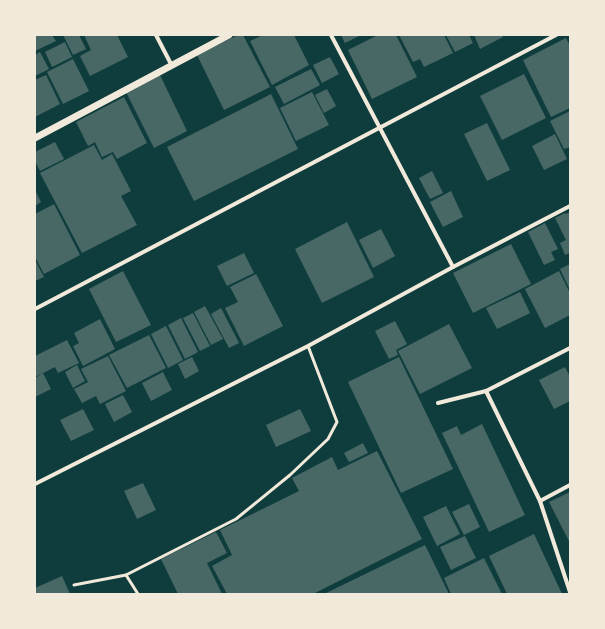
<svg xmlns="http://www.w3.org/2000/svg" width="605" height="629" font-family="'IBM Plex Sans',sans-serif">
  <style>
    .building { fill: #486865 }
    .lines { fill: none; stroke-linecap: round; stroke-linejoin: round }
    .service { stroke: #f1e9da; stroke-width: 3 }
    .minor { stroke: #f1e9da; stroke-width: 4 }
    .tertiary { stroke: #f1e9da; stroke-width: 7 }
  </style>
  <rect width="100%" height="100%" fill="#0f3d3e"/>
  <g class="building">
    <path d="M 35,35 L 52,35 L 56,41 L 35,51 Z"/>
    <path d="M 63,35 L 79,35 L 86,49 L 73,55 Z"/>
    <path d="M 84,35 L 117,35 L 128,57 L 90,76 L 80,56 L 91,50 Z"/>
    <path d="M 238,35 L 243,35 L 270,87 L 224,110 L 197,55 Z"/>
    <path d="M 263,35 L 294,35 L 309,65 L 272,85 L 250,41 Z"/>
    <path d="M 341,35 L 361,35 L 345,43 Z"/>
    <path d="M 378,35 L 396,35 L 417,77 L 372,99 L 348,50 Z"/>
    <path d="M 399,35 L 444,35 L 453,53 L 424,67 L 420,59 L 413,62 Z"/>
    <path d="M 446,35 L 469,35 L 473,43 L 455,52 Z"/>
    <path d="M 474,35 L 502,35 L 503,37 L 480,49 Z"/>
    <path d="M 566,38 L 570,46 L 570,108 L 551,117 L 523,60 Z"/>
    <path d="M 65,42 L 72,57 L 52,67 L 45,52 Z"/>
    <path d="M 40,52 L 49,69 L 35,76 L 35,55 Z"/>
    <path d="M 330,57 L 339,74 L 322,83 L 313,65 Z"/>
    <path d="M 73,59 L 89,91 L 63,104 L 47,72 Z"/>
    <path d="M 311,69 L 320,85 L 284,104 L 275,87 Z"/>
    <path d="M 524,74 L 546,118 L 502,140 L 480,96 Z"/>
    <path d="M 46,75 L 60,104 L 35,117 L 35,80 Z"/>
    <path d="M 160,75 L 187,131 L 154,148 L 126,92 Z"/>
    <path d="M 327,89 L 336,106 L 324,113 L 315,95 Z"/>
    <path d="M 312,92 L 329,125 L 296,141 L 280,108 Z"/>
    <path d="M 271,94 L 298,149 L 194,201 L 167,147 Z"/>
    <path d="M 124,97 L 147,143 L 117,159 L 113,152 L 102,157 L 95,142 L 88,146 L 76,122 Z"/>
    <path d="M 570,111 L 570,147 L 564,149 L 550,121 Z"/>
    <path d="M 487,123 L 510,170 L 487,181 L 464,134 Z"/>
    <path d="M 555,134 L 567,159 L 544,170 L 532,146 Z"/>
    <path d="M 55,142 L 64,159 L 40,171 L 35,161 L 35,152 Z"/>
    <path d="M 94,145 L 102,160 L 112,154 L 131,191 L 121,196 L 137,225 L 82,253 L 40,173 Z"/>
    <path d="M 432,171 L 443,193 L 430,199 L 419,178 Z"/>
    <path d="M 35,190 L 41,202 L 35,206 Z"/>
    <path d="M 451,191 L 463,217 L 443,227 L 430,202 Z"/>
    <path d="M 54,204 L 80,255 L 44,274 L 35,257 L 35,214 Z"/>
    <path d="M 570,212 L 570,253 L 565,255 L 560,243 L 566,240 L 555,218 L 565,213 L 566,214 Z"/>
    <path d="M 347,222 L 374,277 L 322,303 L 295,249 Z"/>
    <path d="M 545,223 L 558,249 L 551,252 L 555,260 L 544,265 L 528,232 Z"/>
    <path d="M 381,229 L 395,256 L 373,268 L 359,240 Z"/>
    <path d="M 511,244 L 531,284 L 473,313 L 453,273 Z"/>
    <path d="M 244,253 L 254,273 L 227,286 L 217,266 Z"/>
    <path d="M 35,260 L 44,277 L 35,281 Z"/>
    <path d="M 570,264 L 570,290 L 560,269 Z"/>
    <path d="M 123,271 L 151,325 L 116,342 L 89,289 Z"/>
    <path d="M 559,271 L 570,293 L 570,315 L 545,328 L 525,289 Z"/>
    <path d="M 256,274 L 283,326 L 244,346 L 225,308 L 238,302 L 230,287 Z"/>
    <path d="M 520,292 L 530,313 L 497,329 L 486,308 Z"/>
    <path d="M 205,306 L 223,339 L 211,345 L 194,312 Z"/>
    <path d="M 221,308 L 239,343 L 229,348 L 211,314 Z"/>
    <path d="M 193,313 L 210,346 L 200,351 L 183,318 Z"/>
    <path d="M 181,318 L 198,352 L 185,359 L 168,325 Z"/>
    <path d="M 100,319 L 115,349 L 83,366 L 73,346 L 79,343 L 74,333 Z"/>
    <path d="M 395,321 L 407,344 L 396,350 L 398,355 L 389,359 L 375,331 Z"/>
    <path d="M 449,324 L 472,368 L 420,394 L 398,351 Z"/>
    <path d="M 166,326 L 183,360 L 168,368 L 151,334 Z"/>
    <path d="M 149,335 L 166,368 L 127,388 L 109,355 Z"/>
    <path d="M 67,340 L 79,363 L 58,373 L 55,367 L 35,377 L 35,356 Z"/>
    <path d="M 108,356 L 126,391 L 100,404 L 96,396 L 82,403 L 74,389 L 88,382 L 81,369 Z"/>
    <path d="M 192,357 L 199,371 L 185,379 L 178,364 Z"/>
    <path d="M 399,357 L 453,469 L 401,493 L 348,382 Z"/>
    <path d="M 77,365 L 85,381 L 73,388 L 65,372 Z"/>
    <path d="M 565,367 L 570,377 L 570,401 L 554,409 L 539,380 Z"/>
    <path d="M 163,372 L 172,390 L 151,401 L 142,383 Z"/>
    <path d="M 43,373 L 51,389 L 35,397 L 35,378 Z"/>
    <path d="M 123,395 L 132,412 L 114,422 L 105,404 Z"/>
    <path d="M 83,409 L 94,430 L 71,441 L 60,420 Z"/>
    <path d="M 300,409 L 311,431 L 276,447 L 266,425 Z"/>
    <path d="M 482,424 L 525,515 L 489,532 L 442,433 L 457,426 L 461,435 Z"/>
    <path d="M 363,443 L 368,453 L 349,462 L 344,453 Z"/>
    <path d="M 377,451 L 422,539 L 313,594 L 227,594 L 212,566 L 232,555 L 220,530 L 299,491 L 292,478 L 332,457 L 338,470 Z"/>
    <path d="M 143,483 L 156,510 L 137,519 L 124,491 Z"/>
    <path d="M 570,492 L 570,543 L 549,502 Z"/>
    <path d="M 469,504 L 480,527 L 464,535 L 452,512 Z"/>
    <path d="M 446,506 L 460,534 L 437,546 L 423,517 Z"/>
    <path d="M 216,532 L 227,553 L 207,563 L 222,594 L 178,594 L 161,559 Z"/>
    <path d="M 534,534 L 562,594 L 507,594 L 489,556 Z"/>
    <path d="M 465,536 L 476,558 L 451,570 L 440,547 Z"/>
    <path d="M 425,545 L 449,594 L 324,594 Z"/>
    <path d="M 484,558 L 502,594 L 451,594 L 444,578 Z"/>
    <path d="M 62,576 L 70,594 L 35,594 L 35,588 Z"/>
  </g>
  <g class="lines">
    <g class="service">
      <path d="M 126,575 L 138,594"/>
      <path d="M 74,585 L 126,575 L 236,519 L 290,475 L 328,439 L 337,422 L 308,346"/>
    </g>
    <g class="minor">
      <path d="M 156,35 L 172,66"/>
      <path d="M 331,35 L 453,267"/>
      <path d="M 35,309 L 556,35"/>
      <path d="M 486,391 L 540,501 L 570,592"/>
      <path d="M 438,403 L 486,391 L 570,348"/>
      <path d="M 35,484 L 308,346 L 453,267 L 570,206"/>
      <path d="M 540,501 L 570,485"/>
    </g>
    <path class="tertiary" d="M 35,138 L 229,35"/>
  </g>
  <rect width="605" height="629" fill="none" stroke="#f1e9da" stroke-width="72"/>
</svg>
